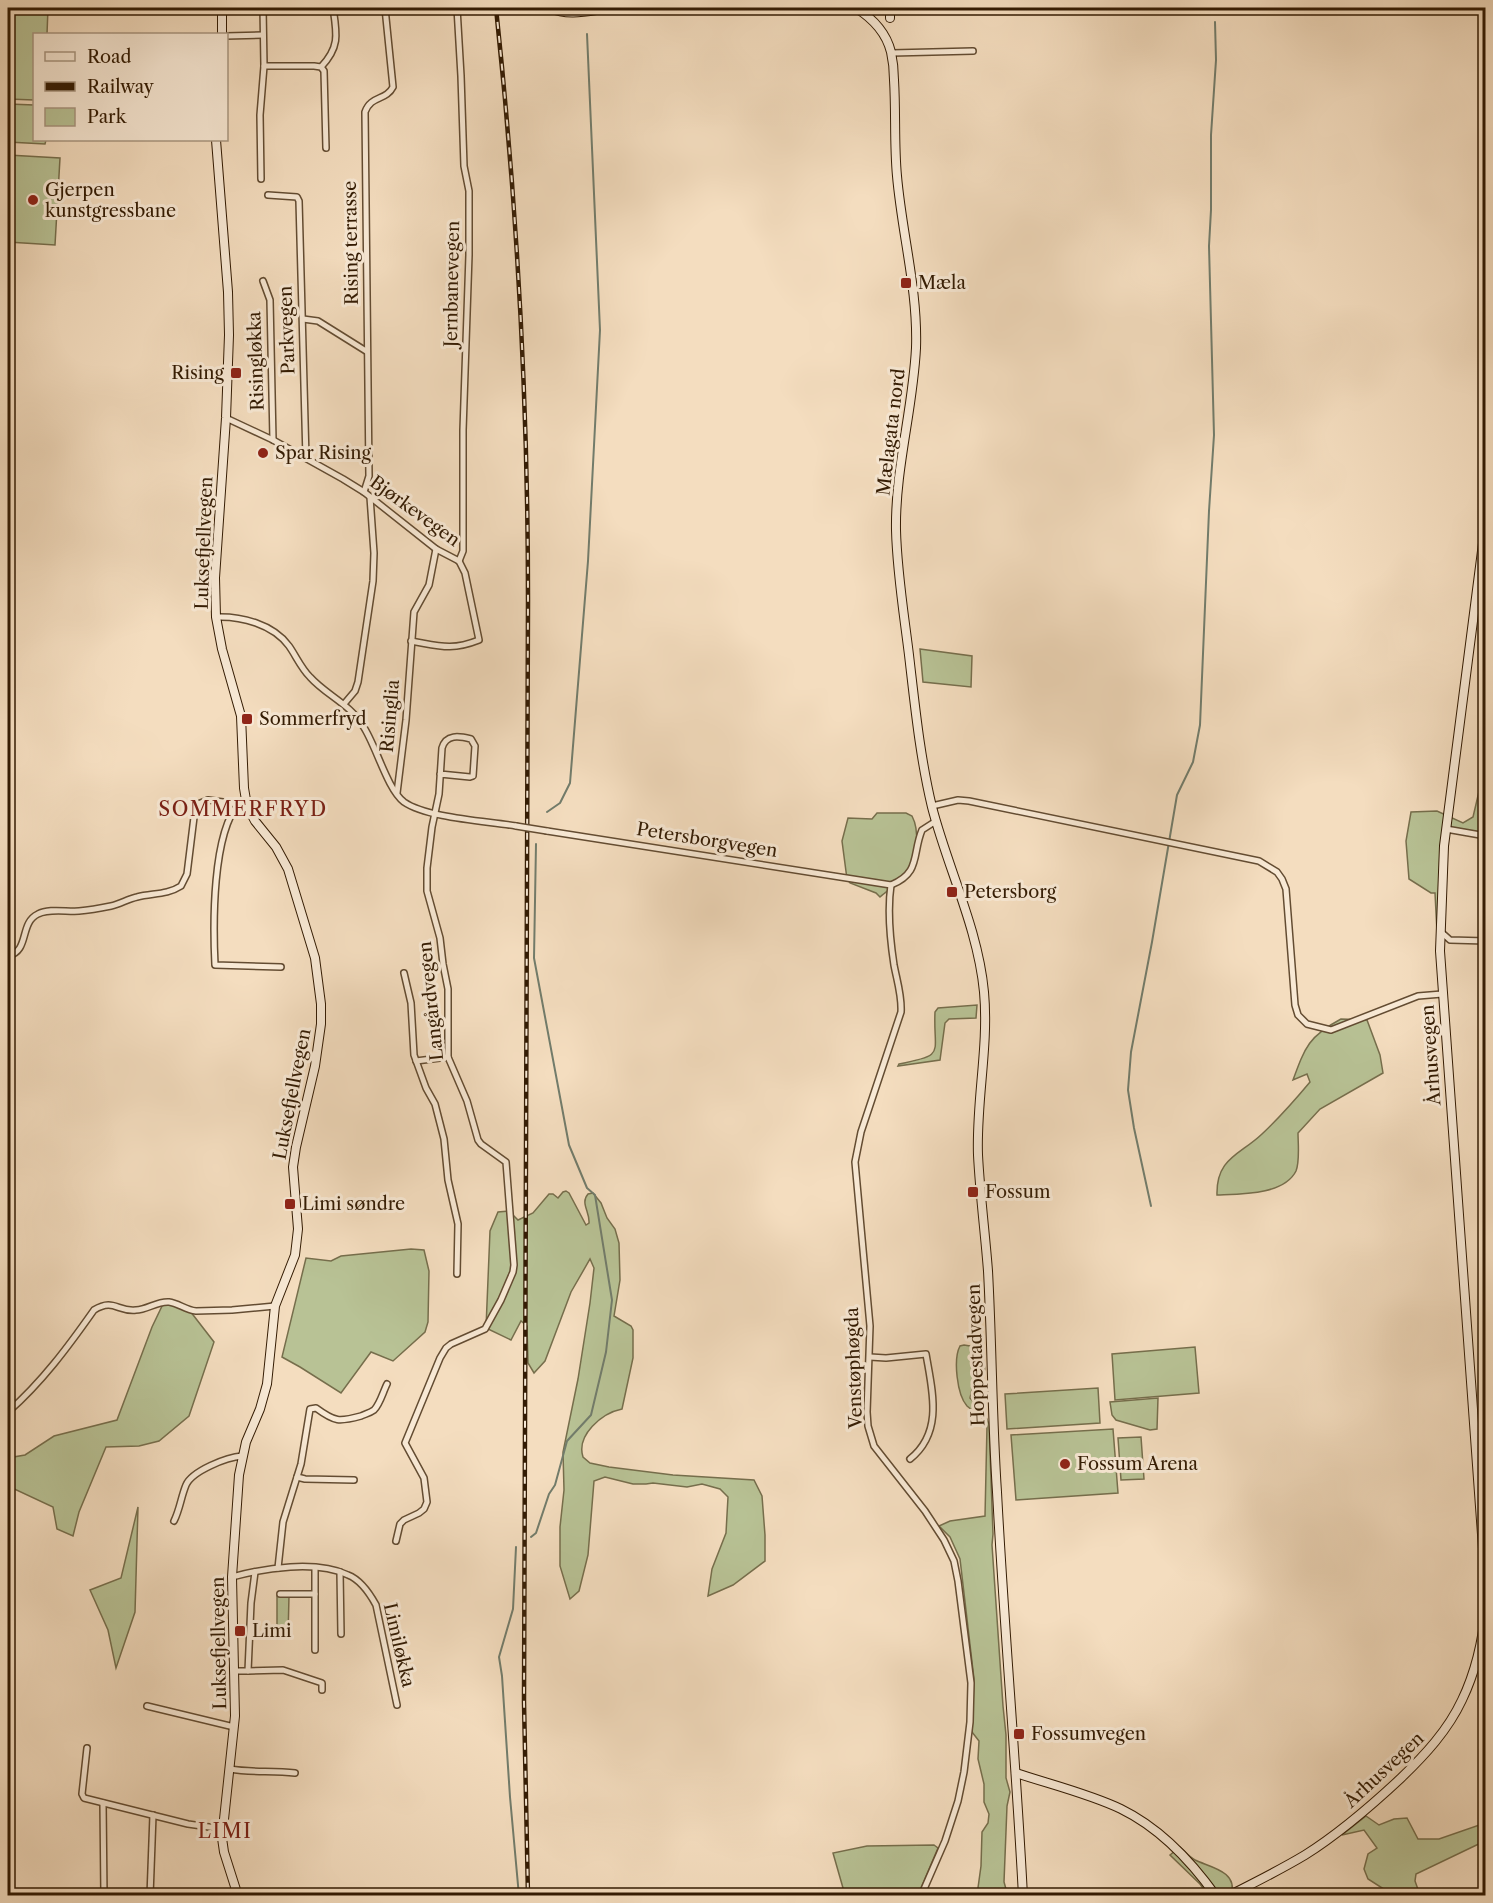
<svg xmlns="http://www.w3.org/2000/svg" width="1493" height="1903" font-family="'Libre Caslon Text',serif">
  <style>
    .green { fill: #b8c295; stroke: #766e4c; stroke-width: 1.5 }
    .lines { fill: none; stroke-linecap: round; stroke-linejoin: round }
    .stream { stroke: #727c6b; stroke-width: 2 }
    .street-casing { stroke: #634c32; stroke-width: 8 }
    .secondary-casing { stroke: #331b03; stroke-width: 10 }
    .street { stroke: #f8e9d5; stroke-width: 5 }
    .secondary { stroke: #f8e9d5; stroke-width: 8 }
    .rail-casing { stroke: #331b03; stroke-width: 4.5 }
    .rail { stroke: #f8e9d5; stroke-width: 2; stroke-dasharray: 7; stroke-linecap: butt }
    .street-bridge-casing { stroke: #634c32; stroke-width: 8; stroke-linecap: butt }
    .street-bridge { stroke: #f8e9d5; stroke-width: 5 }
    .poi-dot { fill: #8f2418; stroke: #f8e9d5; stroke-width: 2 }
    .labels { text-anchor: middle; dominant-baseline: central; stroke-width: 6; stroke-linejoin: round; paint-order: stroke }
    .poi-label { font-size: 18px; fill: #331b03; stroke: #f8e9d5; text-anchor: start }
    .street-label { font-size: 18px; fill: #331b03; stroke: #f8e9d5 }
    .neighbourhood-label { font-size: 20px; letter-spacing: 1.5px; fill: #7a1f14; stroke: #f8e9d5 }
  </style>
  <rect width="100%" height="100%" fill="#f4ddbf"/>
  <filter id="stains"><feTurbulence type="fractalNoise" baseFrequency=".00333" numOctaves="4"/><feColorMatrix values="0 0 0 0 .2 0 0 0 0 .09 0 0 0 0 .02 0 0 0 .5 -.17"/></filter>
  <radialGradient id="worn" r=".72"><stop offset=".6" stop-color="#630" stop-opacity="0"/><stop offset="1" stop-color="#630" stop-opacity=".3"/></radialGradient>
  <g class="green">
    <path d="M 8,8 L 48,8 L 47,34 L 34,34 L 34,100 L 8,99 Z"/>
    <path d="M 8,104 L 34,105 L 34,140 L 46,140 L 45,144 L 8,142 Z"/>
    <path d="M 8,155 L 60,158 L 55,245 L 8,242 Z"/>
    <path d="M 920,649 L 972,656 L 971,687 L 923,682 Z"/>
    <path d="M 1485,766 L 1485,833 L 1448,827 L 1441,1011 L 1435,893 L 1431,893 L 1409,879 L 1406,841 L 1411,812 L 1437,811 L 1463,823 L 1473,817 Z"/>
    <path d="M 877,813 L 906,813 L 912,816 C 920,831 917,857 908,871 C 902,882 889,889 880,897 L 876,893 L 850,883 L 847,879 L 842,841 L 848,818 L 872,819 Z"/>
    <path d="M 977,1005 L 976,1018 L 949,1019 L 945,1023 L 940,1060 L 898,1066 L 899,1064 C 947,1055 933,1054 935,1012 L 938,1008 Z"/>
    <path d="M 1341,1019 L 1367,1020 L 1380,1055 L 1383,1073 L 1320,1109 L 1298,1133 C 1298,1143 1300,1161 1296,1171 C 1284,1195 1241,1194 1217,1195 C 1216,1158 1240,1155 1262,1134 C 1279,1118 1295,1100 1310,1082 L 1307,1074 L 1293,1080 C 1305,1047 1309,1036 1341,1019 Z"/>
    <path d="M 566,1191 L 569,1193 L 586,1225 L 589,1223 C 590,1212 580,1203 588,1194 L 593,1193 L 601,1203 L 607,1218 L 615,1229 L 619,1243 L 620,1280 L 614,1316 L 631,1326 L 633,1330 L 633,1358 L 622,1409 C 602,1413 576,1435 583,1457 L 590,1463 L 609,1467 L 673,1475 L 754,1480 L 762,1496 L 765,1535 L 765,1561 L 733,1585 L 708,1596 L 712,1569 L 726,1533 L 728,1497 L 720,1489 L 702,1484 L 687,1487 L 653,1483 L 646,1484 L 633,1484 L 605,1477 L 594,1481 L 588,1555 L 579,1591 L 570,1599 L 560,1566 L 560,1527 L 564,1490 L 563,1452 L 578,1379 L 590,1303 L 594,1268 L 590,1259 L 571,1292 L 545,1361 L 534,1373 L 528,1363 L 527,1326 L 521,1321 L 511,1340 L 486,1328 L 490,1231 L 498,1212 L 509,1211 L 518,1220 L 533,1213 L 549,1194 L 553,1194 L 558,1198 L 563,1192 Z"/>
    <path d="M 411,1249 L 424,1250 L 429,1271 L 428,1322 L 425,1332 L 393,1361 L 371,1352 L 341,1393 L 300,1367 L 282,1357 L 306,1258 L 331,1261 L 341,1256 Z"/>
    <path d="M 164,1302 L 190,1311 L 214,1342 L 189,1416 L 159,1441 L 139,1446 L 106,1447 L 79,1512 L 73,1536 L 57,1529 L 53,1507 L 10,1487 L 8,1480 L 8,1458 L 25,1455 L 54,1436 L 117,1420 L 152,1327 Z"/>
    <path d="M 964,1345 L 976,1347 C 985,1360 991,1377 973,1385 L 970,1398 L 985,1415 L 989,1424 L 993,1534 L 992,1545 L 1003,1706 L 1006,1735 L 1006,1778 L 1010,1792 L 1007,1806 L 1004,1882 L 1006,1889 L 1012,1895 L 977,1895 L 981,1866 L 982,1832 L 988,1823 L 989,1814 L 984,1802 L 984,1784 L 978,1759 L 979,1741 L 972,1732 L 974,1679 L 960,1559 L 950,1537 L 939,1526 L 950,1521 L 985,1516 L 987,1426 C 983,1416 975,1413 967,1406 C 957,1395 953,1359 960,1346 Z"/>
    <path d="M 1195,1347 L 1199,1393 L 1115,1400 L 1112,1354 Z"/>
    <path d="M 1098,1388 L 1100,1423 L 1007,1429 L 1005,1394 Z"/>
    <path d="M 1158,1398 L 1157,1429 L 1150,1430 L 1116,1420 L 1112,1415 L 1110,1402 Z"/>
    <path d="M 1113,1429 L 1118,1493 L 1016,1500 L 1011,1435 Z"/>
    <path d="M 1141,1437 L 1144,1479 L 1121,1480 L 1118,1438 Z"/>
    <path d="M 138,1507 L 135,1612 L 116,1668 L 108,1630 L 90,1590 L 121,1578 Z"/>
    <path d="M 277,1596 L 289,1596 L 288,1637 L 277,1637 Z"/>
    <path d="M 1366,1816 L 1379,1825 L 1394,1819 L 1407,1818 L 1418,1839 L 1439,1839 L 1485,1823 L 1485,1841 L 1416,1874 L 1415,1881 L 1420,1895 L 1393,1895 L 1368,1879 L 1364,1869 L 1368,1854 L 1377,1848 L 1364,1830 L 1342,1835 Z"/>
    <path d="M 934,1845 L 938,1848 L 918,1895 L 845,1895 L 833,1853 L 867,1846 Z"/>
    <path d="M 1180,1847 C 1185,1851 1189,1857 1195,1860 C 1209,1867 1239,1871 1231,1895 L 1208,1895 L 1200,1884 L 1170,1855 Z"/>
  </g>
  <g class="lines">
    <g class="stream">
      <path d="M 547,812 L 560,803 L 570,783 L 588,561 L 600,330 L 587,34"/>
      <path d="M 1151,1206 L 1134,1128 L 1128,1090 L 1131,1052 L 1152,942 L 1177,795 L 1193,762 L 1200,725 L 1209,511 L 1214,435 L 1209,246 L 1211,210 L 1211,135 L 1216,60 L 1215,22"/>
      <path d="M 531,1537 L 536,1533 L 549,1494 L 555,1485 L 567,1441 L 591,1415 L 606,1352 L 612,1300 L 595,1195 L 587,1188 L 569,1145 L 534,958 L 536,844"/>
      <path d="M 516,1547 L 513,1609 L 499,1657 L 502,1676 L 510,1797 L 519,1896"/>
    </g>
    <defs>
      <g id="street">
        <path d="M 457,8 L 461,76 L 464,166 L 469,191 L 469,255 L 463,430 L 463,551 L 459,561"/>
        <path d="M 226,36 L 263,35"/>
        <path d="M 892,53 L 973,51"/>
        <path d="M 264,66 L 314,66 L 321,67 L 324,71 L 326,148"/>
        <path d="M 321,67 C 340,47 337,34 333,8"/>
        <path d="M 261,179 L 260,115 L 264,66 L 263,8"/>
        <path d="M 268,195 L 297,197 L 299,201 L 306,458"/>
        <path d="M 263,281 L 270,300 L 273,440"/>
        <path d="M 303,319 L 318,321 L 366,351"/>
        <path d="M 226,418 L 273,440 L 343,479 L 364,492 L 436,549 L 459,561"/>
        <path d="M 364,492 L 369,476 L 365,112 C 371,95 386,101 393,87 L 385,8"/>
        <path d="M 216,617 C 241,616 273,624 289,646 C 296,656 301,668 310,677 C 326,695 350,704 363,726 C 376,745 387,789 404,802 C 427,818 486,821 516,826"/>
        <path d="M 411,641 C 440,646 451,651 479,640 L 465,573 L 459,561"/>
        <path d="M 344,704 L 355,691 L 358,682 L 373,581 L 374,553 L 370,497"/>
        <path d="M 397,793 L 406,720 L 414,612 L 429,585 L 436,549"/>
        <path d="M 239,803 C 212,834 213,925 215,965 L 281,967"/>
        <path d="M 932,806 L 958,800 L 969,801 L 1259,861 L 1277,872 L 1282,879 L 1286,889 L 1295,1005 L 1298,1015 L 1307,1024 L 1331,1030 L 1418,996 L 1442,994"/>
        <path d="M 1446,829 L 1486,836"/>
        <path d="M 547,831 L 891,885 C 921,873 912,854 922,830 L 936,821"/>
        <path d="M 891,885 C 887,912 890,939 894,965 C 897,981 902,996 901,1012 L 861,1132 L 855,1162 L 870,1326 L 867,1412 L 868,1426 L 874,1446 L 925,1511 L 944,1540 L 954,1561 L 958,1581 L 971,1683 L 970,1722 L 964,1772 L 958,1801 L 945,1841 L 921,1896"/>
        <path d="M 1441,932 L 1450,940 L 1486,941"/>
        <path d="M 8,956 C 30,951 19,923 38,914 C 49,908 67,912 79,911 C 90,910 101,908 111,906 C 120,904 128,899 137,897 C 153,893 167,895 181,886 L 187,874 L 195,809 L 198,804 L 208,800 L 238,804"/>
        <path d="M 404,973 L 411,1003 L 414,1055 L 426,1088 L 435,1104 L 444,1139 L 448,1180 L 458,1224 L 457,1274"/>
        <path d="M 416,1061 L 448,1057"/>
        <path d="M 870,1357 L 886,1358 L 926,1354 C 932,1390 944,1432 910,1459"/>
        <path d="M 8,1412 C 42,1382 68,1347 94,1310 C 114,1298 117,1312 136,1310 C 147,1310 157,1301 169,1302 C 178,1303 186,1310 196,1311 L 232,1310 L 275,1306"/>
        <path d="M 297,1477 L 305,1479 L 354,1480"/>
        <path d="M 174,1521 C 180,1509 181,1497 186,1485 C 192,1471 227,1457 242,1456"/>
        <path d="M 396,1541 L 400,1524 L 404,1520 L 419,1513 L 424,1509 L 427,1502 L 424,1478 L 405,1443 L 440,1358 L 446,1348 L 451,1344 L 485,1329 L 501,1300 L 513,1272 L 514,1265 L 506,1162 L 481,1144 L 478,1140 L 467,1101 L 448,1057 L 448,989 L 443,964 L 440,938 L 427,891 L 427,868 L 432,827 L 439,794 L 442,748 C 446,734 459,736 471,739 L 475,746 L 473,776 L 470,777 L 440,774"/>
        <path d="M 278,1568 L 283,1522 L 301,1464 L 310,1409 L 316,1408 C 335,1422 339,1422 361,1416 C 365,1414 370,1413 374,1410 C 380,1404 383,1392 387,1384"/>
        <path d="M 340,1572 L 341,1634"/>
        <path d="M 232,1577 C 265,1568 316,1560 348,1575 C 361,1580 370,1594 376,1605 L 397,1705"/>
        <path d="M 280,1594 L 315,1594"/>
        <path d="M 315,1650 L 315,1568"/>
        <path d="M 234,1671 L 248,1671 L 251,1603 L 255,1572"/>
        <path d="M 248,1671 L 283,1670 L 322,1683 L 322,1690"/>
        <path d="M 147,1706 L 234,1727"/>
        <path d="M 87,1748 L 82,1794 L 84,1798 L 188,1824 L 223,1829"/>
        <path d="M 230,1769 C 252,1773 273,1770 295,1773"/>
        <path d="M 103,1803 L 104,1896"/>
        <path d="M 150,1896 L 153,1815"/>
      </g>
      <g id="secondary">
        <path d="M 551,8 C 568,17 592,10 611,8"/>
        <path d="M 856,8 C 872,18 886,32 891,52 C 893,61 894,71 894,80 C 896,112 894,144 897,176 C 902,234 918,290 916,348 C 913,409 895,469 896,530 C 897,572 904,614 909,655 C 915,706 920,757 932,807 C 948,869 978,928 984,992 C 989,1046 976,1101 978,1155 C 980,1194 985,1232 988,1271 C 992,1344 992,1418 997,1492 C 1004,1626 1016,1761 1023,1896"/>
        <path d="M 890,8 L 890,18"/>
        <path d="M 222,34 L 222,8"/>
        <path d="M 216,140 L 228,292 L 229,335 L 226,418 L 215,578 L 216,617 L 222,649 L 241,716 L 244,788 L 247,806 L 255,821 L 276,847 L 288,869 L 315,958 L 321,1004 L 321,1024 L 315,1066 L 296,1147 L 293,1167 L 298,1229 L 295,1255 L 275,1306 L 267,1384 L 260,1409 L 246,1442 L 239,1475 L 232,1577 L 235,1716 L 222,1838 L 224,1852 L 238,1896"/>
        <path d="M 1486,520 L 1444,846 L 1440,951 L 1486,1590"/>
        <path d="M 1016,1773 C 1049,1784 1090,1794 1121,1809 C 1160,1828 1191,1861 1216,1896"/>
        <path d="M 1228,1896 C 1254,1883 1280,1870 1305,1855 C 1340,1833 1371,1806 1401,1778 C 1425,1755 1448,1730 1462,1700 C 1476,1671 1483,1639 1486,1607"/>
      </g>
    </defs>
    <use href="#street" class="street-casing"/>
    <use href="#secondary" class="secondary-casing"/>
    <use href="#street" class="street"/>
    <use href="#secondary" class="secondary"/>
    <defs>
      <path id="rail" d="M 496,8 C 517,205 528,402 528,600 L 524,1702 L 528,1896"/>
    </defs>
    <use href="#rail" class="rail-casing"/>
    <use href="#rail" class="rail"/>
    <defs>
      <path id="street-bridge" d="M 516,826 L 547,831"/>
    </defs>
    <use href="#street-bridge" class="street-bridge-casing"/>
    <use href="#street-bridge" class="street-bridge"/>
  </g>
  <g class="poi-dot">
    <circle cx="33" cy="200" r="6"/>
    <rect x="900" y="277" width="12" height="12" rx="3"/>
    <rect x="230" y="367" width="12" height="12" rx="3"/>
    <circle cx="263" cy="453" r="6"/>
    <rect x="241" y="713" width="12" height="12" rx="3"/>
    <rect x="946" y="886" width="12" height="12" rx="3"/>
    <rect x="967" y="1186" width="12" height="12" rx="3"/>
    <rect x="284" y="1198" width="12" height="12" rx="3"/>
    <circle cx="1065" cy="1464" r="6"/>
    <rect x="234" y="1625" width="12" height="12" rx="3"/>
    <rect x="1013" y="1728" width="12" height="12" rx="3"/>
  </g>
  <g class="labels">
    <g class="poi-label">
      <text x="45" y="190">Gjerpen<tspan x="45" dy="21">kunstgressbane</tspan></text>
      <text x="918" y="283">Mæla</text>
      <text x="224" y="373" text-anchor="end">Rising</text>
      <text x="275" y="453">Spar Rising</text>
      <text x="259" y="719">Sommerfryd</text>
      <text x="964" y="892">Petersborg</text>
      <text x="985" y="1192">Fossum</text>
      <text x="302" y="1204">Limi søndre</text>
      <text x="1077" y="1464">Fossum Arena</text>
      <text x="252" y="1631">Limi</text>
      <text x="1031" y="1734">Fossumvegen</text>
    </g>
    <g class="street-label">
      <text transform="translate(351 243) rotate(-91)">Rising terrasse</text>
      <text transform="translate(452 284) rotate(-89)">Jernbanevegen</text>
      <text transform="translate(287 330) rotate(-92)">Parkvegen</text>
      <text transform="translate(256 361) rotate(-92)">Risingløkka</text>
      <text transform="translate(891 432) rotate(-83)">Mælagata nord</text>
      <text transform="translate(415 511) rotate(36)">Bjørkevegen</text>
      <text transform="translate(204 543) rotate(-88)">Luksefjellvegen</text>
      <text transform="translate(390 716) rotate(-85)">Risinglia</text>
      <text transform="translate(707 840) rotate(9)">Petersborgvegen</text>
      <text transform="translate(431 1001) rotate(-96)">Langårdvegen</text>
      <text transform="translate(1431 1055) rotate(-94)">Århusvegen</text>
      <text transform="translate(292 1094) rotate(-79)">Luksefjellvegen</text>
      <text transform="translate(976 1355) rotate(-92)">Hoppestadvegen</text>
      <text transform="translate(854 1368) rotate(-92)">Venstøphøgda</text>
      <text transform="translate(219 1643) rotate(-91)">Luksefjellvegen</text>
      <text transform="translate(399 1645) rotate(77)">Limiløkka</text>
      <text transform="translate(1384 1770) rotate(-43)">Århusvegen</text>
    </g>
    <g class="neighbourhood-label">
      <text x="243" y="809">SOMMERFRYD</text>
      <text x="225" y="1831">LIMI</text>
    </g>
  </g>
  <rect width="1493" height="1903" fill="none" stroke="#f4ddbf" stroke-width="30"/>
  <rect x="9" y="9" width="1475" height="1885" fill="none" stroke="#331b03" stroke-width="3"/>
  <rect x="15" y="15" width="1463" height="1873" fill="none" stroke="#331b03" stroke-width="1.5"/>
  <rect x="33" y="33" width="195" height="108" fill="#f8e9d5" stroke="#a99781" stroke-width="1.5"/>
  <rect x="45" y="52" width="30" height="9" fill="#f8e9d5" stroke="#a99781" stroke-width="1.5"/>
  <text x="87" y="63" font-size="18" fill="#331b03">Road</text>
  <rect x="45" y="82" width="30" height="9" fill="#331b03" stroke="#a99781" stroke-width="1.5"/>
  <text x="87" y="93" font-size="18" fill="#331b03">Railway</text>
  <rect x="45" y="108" width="30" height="18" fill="#b8c295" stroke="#a99781" stroke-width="1.5"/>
  <text x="87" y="123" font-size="18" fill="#331b03">Park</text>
  <rect width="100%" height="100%" filter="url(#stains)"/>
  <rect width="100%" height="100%" fill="url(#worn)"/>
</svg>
